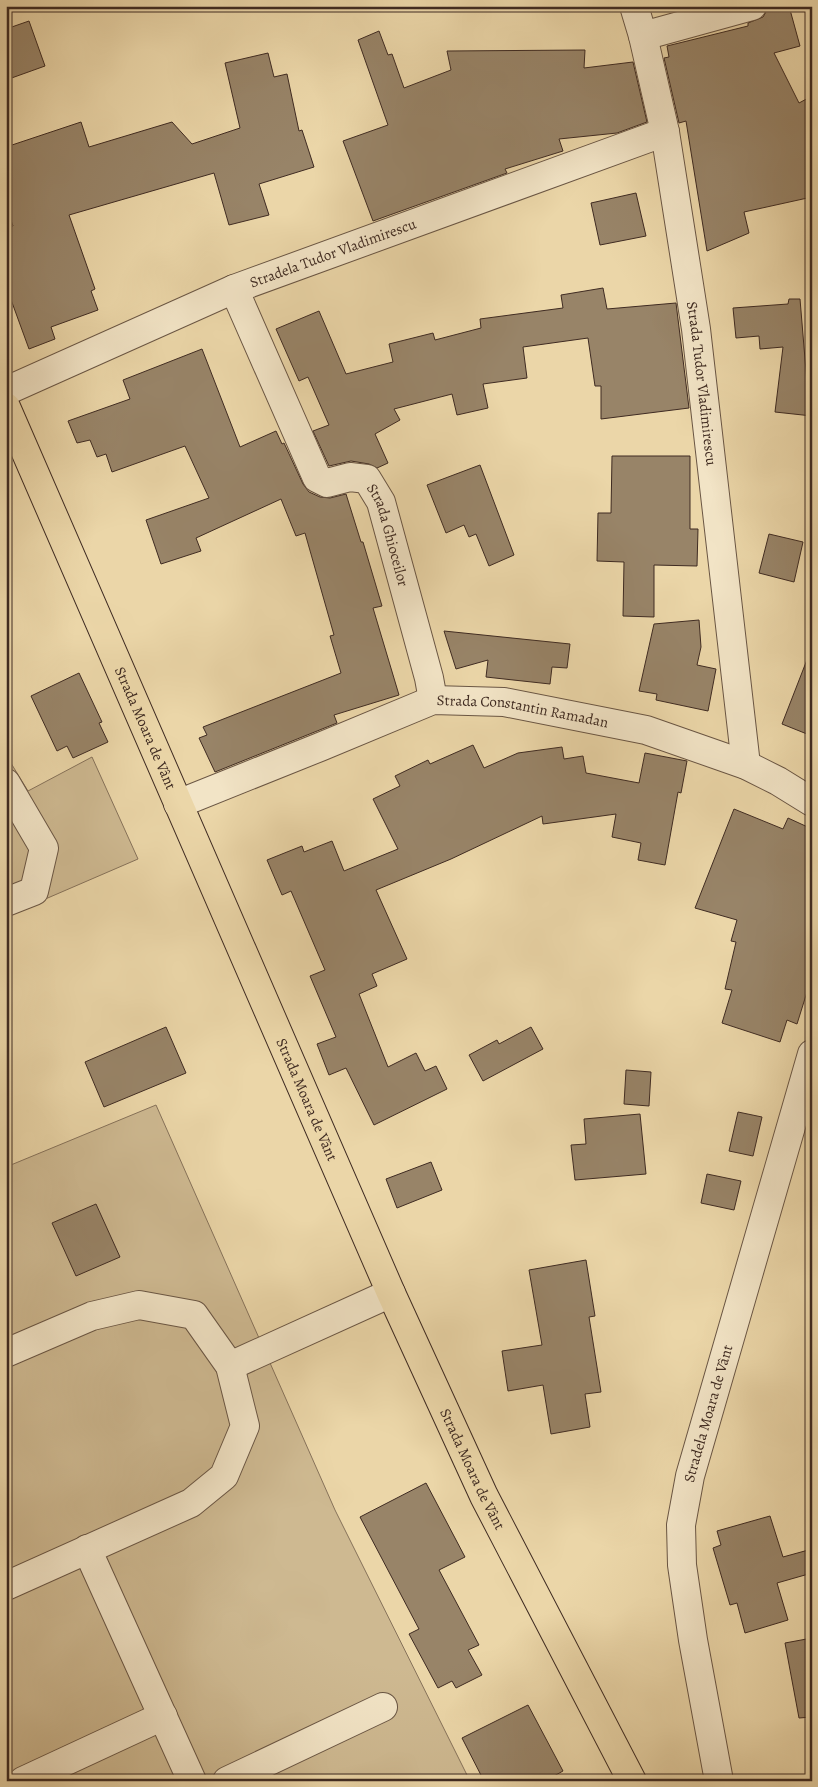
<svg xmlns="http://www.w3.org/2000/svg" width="818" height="1787" font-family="Alegreya,serif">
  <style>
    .green { fill: #ceb991; stroke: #86725a }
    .building { fill: #988468; stroke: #3f2b22 }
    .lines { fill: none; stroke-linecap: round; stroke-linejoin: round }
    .minor-casing { stroke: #6a5644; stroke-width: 30 }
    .major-casing { stroke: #3f2b22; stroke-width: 30 }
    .minor { stroke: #f2e4c6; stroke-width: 28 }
    .major { stroke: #ebd6a8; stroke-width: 28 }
    .labels { text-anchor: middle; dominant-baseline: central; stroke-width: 4; stroke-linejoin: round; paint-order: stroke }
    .street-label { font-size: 15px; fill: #3f2b22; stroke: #f2e4c6 }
  </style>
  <rect width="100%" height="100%" fill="#ebd6a8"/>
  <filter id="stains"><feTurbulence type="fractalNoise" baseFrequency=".004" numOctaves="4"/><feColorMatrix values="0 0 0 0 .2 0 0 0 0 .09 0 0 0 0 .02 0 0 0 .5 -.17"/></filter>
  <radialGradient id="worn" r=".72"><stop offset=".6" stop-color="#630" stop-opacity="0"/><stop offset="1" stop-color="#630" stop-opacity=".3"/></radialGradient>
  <g class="green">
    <path d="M 6,755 L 28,791 L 92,757 L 138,859 L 6,916 Z"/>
    <path d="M 156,1105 L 335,1510 L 470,1781 L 6,1781 L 6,1167 Z"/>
  </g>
  <g class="building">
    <path d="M 783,6 L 789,6 L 800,46 L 774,53 L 799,103 L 812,96 L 812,197 L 744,212 L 749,233 L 707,251 L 686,121 L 679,123 L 664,58 L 669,57 L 667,46 L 748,26 L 748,23 L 763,17 L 767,10 Z"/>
    <path d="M 29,21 L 45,66 L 6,80 L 6,29 Z"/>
    <path d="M 379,31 L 388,55 L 392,54 L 404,88 L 451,70 L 447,51 L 585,50 L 584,68 L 633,62 L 647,122 L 617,133 L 559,139 L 563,151 L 505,169 L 507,173 L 373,221 L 343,141 L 388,125 L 358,40 Z"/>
    <path d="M 268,53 L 274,77 L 287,74 L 299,131 L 302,130 L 314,167 L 259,184 L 269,215 L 229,225 L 214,173 L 69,215 L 95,289 L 91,291 L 98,310 L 51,327 L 55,339 L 29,349 L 6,286 L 6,228 L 13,226 L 6,205 L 6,147 L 81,122 L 89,147 L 172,122 L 192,144 L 240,128 L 225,63 Z"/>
    <path d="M 636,193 L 646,236 L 600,245 L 591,203 Z"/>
    <path d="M 603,288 L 607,309 L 676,303 L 689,408 L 601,419 L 601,386 L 595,386 L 588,338 L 523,347 L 527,378 L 483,384 L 488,408 L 457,415 L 452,394 L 394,409 L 400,420 L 375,434 L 388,463 L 377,468 L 369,464 L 351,461 L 329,466 L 313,431 L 329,425 L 308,377 L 299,381 L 276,329 L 319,311 L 346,374 L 393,362 L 389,344 L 433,333 L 435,340 L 481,328 L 480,319 L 563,308 L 561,295 Z"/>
    <path d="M 789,299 L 800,299 L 807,383 L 812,384 L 812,416 L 775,412 L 783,347 L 760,349 L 759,336 L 736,338 L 733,308 L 788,304 Z"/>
    <path d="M 202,349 L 240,447 L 276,431 L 282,444 L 284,443 L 303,484 L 309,492 L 320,497 L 330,498 L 346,494 L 361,542 L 363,542 L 382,606 L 373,608 L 399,695 L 334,715 L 337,723 L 215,772 L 199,738 L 207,735 L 203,727 L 341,673 L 330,636 L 334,635 L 305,533 L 296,536 L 281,499 L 196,538 L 201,551 L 161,564 L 146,520 L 209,498 L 185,446 L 112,472 L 106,454 L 97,457 L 90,440 L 77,443 L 68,421 L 130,399 L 123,380 Z"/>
    <path d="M 612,456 L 690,456 L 690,529 L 698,529 L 697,566 L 654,565 L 654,617 L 623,616 L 624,562 L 597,561 L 598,513 L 611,513 Z"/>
    <path d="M 480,465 L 514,555 L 489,566 L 476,534 L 469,537 L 464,525 L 446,533 L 427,485 Z"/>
    <path d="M 769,534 L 803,542 L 794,582 L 759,573 Z"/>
    <path d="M 699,620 L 701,647 L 697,665 L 716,669 L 708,711 L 656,700 L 657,694 L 639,691 L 654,624 Z"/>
    <path d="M 444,631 L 570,644 L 567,668 L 552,667 L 550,684 L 486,677 L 488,660 L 456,669 Z"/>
    <path d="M 810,652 L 812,653 L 812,736 L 782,724 Z"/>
    <path d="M 79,673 L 102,722 L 99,723 L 108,742 L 73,758 L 67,746 L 57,751 L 31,696 Z"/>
    <path d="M 473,745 L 484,768 L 518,753 L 562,747 L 564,759 L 583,756 L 586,773 L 639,783 L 645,753 L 687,761 L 681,793 L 678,792 L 665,865 L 638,860 L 641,843 L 612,837 L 616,814 L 543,824 L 542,816 L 451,859 L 376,890 L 407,959 L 372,974 L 377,986 L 359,994 L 388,1067 L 416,1053 L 425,1071 L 436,1066 L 447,1089 L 374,1125 L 346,1068 L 329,1075 L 317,1044 L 336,1037 L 310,976 L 325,970 L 291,891 L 282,895 L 267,860 L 302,846 L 304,852 L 332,841 L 344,871 L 398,849 L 373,799 L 400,786 L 395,776 L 428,760 L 430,764 Z"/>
    <path d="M 734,809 L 783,829 L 788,818 L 812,829 L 812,976 L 797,1024 L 787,1020 L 780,1042 L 722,1023 L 732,990 L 725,989 L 736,942 L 731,941 L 737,920 L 695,908 Z"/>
    <path d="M 166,1027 L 186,1073 L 104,1107 L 85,1062 Z"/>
    <path d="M 531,1027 L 543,1049 L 483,1081 L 469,1055 L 497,1040 L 499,1044 Z"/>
    <path d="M 626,1070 L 651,1072 L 649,1106 L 624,1104 Z"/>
    <path d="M 738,1112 L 762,1117 L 753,1156 L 729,1151 Z"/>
    <path d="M 640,1114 L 646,1174 L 575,1180 L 571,1145 L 586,1144 L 584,1119 Z"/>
    <path d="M 431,1162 L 442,1190 L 397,1208 L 386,1179 Z"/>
    <path d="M 707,1174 L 741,1181 L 734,1210 L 701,1203 Z"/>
    <path d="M 96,1204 L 120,1257 L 76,1276 L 52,1223 Z"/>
    <path d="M 586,1260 L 595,1316 L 589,1317 L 601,1392 L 585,1394 L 590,1427 L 551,1434 L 543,1385 L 508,1391 L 502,1351 L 542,1345 L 529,1270 Z"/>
    <path d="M 426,1483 L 465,1557 L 439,1570 L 479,1645 L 468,1650 L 482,1675 L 456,1688 L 452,1681 L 438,1688 L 409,1634 L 419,1629 L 360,1517 Z"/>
    <path d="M 770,1516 L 783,1557 L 812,1549 L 812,1573 L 777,1583 L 788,1620 L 745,1633 L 737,1603 L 730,1605 L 713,1548 L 721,1545 L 717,1531 Z"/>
    <path d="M 812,1638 L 812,1717 L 799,1718 L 785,1643 Z"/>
    <path d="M 528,1705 L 563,1771 L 545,1781 L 484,1781 L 462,1738 Z"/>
  </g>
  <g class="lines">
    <defs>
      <g id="minor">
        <path id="s1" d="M 634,6 L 643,36 L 665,132 L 696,329 L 746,765"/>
        <path d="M 643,36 L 752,6"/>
        <path id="s2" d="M 234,289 L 317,478 L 327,483 L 350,477 L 367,479 L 381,502 L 429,678 L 433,700"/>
        <path id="s3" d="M 6,391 L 234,289 L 665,132"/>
        <path d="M 6,783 L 44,848 L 34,891 L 6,902"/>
        <path id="s4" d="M 178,804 L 320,747 L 433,700 L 504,702 L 646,730 L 746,765 L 778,781 L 812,802"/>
        <path d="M 6,1353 L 92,1316 L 139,1305 L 194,1315 L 230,1366 L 245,1426 L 224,1476 L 191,1503 L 6,1586"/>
        <path d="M 230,1366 L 391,1293"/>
        <path d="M 87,1549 L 192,1781"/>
        <path d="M 23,1781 L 163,1716"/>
        <path d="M 227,1781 L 383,1707"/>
        <path id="s5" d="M 719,1781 L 693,1640 L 682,1565 L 681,1525 L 690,1476 L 812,1054"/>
      </g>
      <g id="major">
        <path id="s6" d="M 6,407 L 391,1293 L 484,1496 L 632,1781"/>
      </g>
    </defs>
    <use href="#minor" class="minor-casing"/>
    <use href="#major" class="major-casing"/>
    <use href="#minor" class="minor"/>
    <use href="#major" class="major"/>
  </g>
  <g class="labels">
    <g class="street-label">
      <text stroke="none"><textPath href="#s3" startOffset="355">Stradela Tudor Vladimirescu</textPath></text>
      <text stroke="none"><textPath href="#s1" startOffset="384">Strada Tudor Vladimirescu</textPath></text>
      <text stroke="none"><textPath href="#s2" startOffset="319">Strada Ghioceilor</textPath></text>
      <text stroke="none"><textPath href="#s4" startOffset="366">Strada Constantin Ramadan</textPath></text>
      <text stroke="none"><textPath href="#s6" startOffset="350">Strada Moara de Vânt</textPath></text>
      <text stroke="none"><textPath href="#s6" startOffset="755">Strada Moara de Vânt</textPath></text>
      <text stroke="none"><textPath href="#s5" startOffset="374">Stradela Moara de Vânt</textPath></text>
      <text stroke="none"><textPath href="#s6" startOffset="1160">Strada Moara de Vânt</textPath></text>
    </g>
  </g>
  <rect width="818" height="1787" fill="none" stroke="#ebd6a8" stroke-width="25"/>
  <rect x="8" y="8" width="803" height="1772" fill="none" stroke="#3f2b22" stroke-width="2.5"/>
  <rect x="12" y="12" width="793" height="1762" fill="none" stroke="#3f2b22"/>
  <rect width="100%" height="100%" filter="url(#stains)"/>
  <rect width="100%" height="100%" fill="url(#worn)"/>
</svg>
